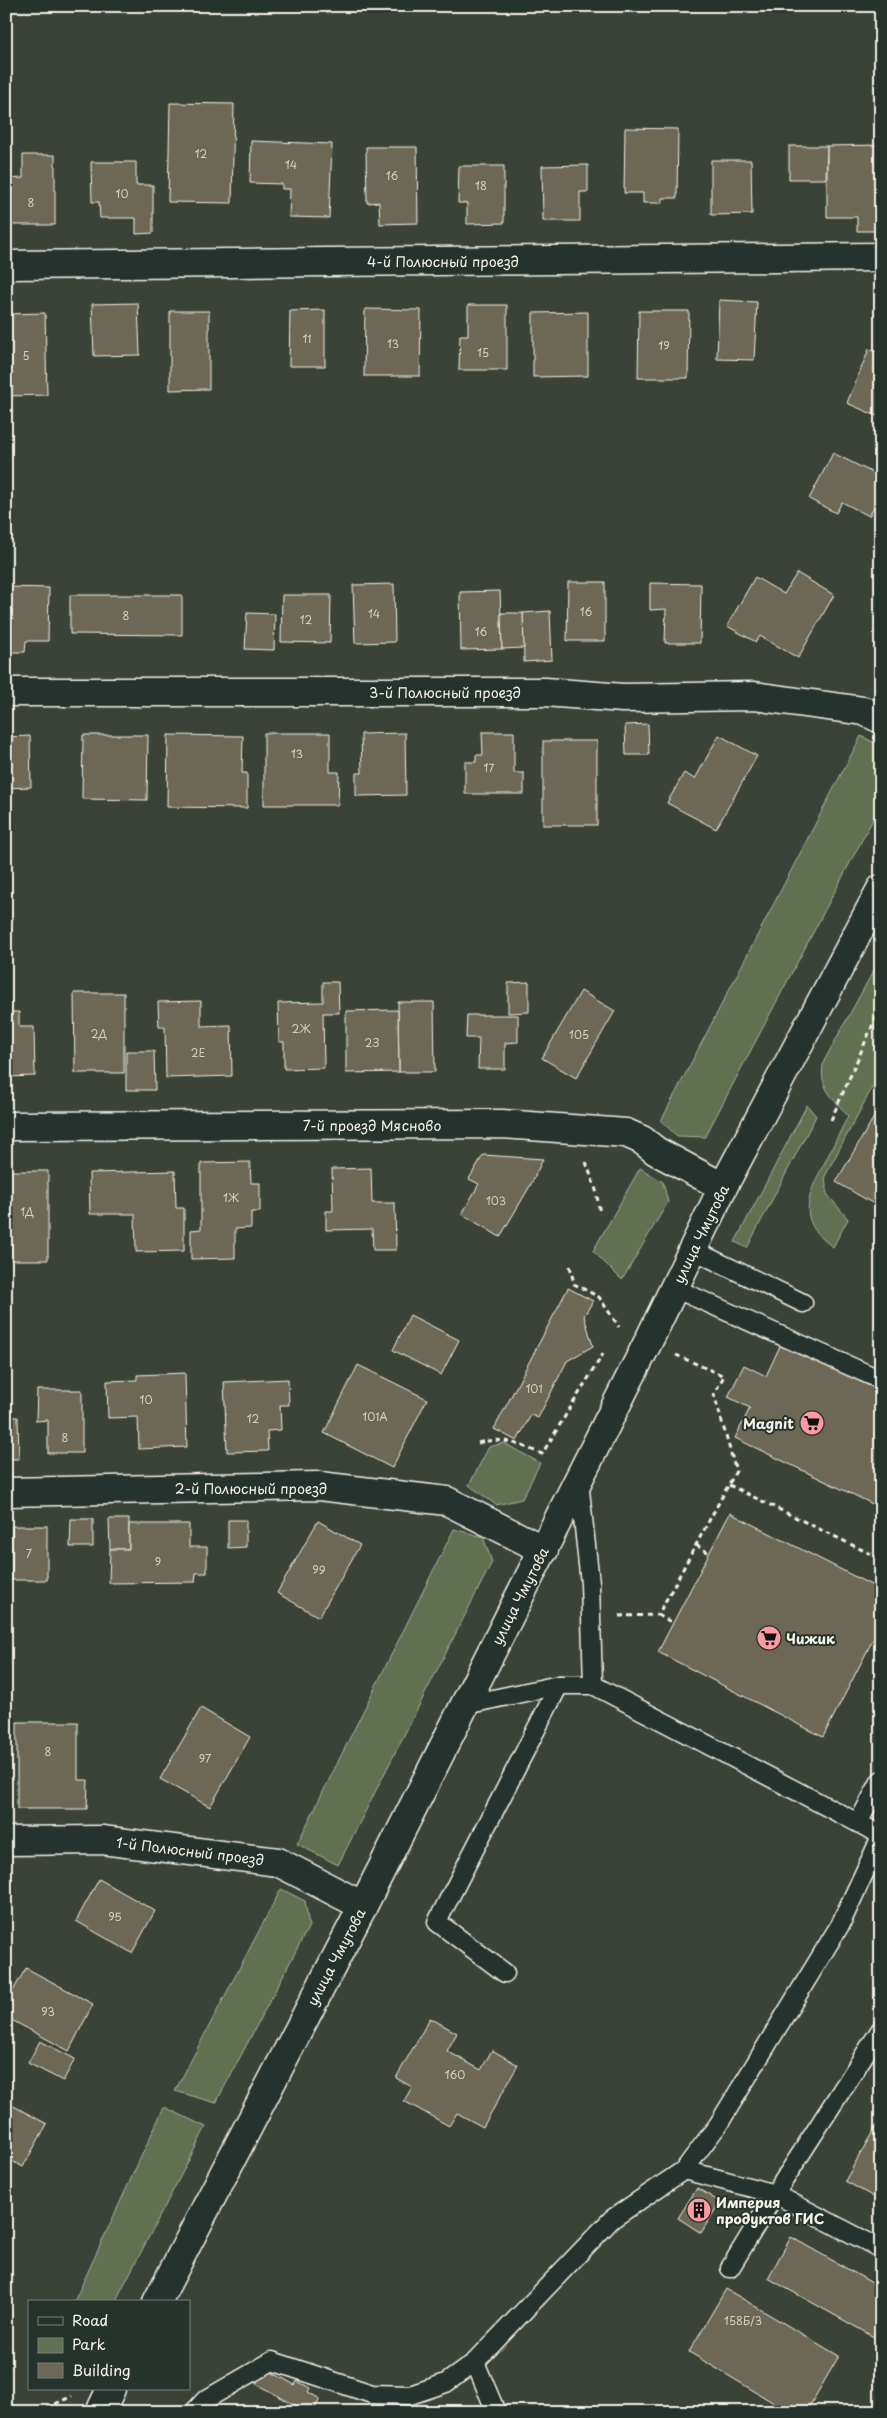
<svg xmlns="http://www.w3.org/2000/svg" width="887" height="2418" font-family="'Playpen Sans',sans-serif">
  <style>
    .green { fill: #617051; stroke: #aab09c }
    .building { fill: #6d6855; stroke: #f4f1e8 }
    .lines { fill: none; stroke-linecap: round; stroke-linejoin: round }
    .service-casing { stroke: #f4f1e8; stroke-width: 21 }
    .minor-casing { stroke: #f4f1e8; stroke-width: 31 }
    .secondary-casing { stroke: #f4f1e8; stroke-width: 31 }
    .path { stroke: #f4f1e8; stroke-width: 3; stroke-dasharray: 5 4; stroke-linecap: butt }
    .service { stroke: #26332d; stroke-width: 18 }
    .minor { stroke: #26332d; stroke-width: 28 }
    .secondary { stroke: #26332d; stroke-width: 28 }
    .labels { text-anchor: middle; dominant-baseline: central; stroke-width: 4; stroke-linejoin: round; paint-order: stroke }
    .number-label { font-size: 11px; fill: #d2cfc3 }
    .street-label { font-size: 14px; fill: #f4f1e8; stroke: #26332d }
    .poi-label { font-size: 14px; font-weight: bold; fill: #f4f1e8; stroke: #26332d; text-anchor: start }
  </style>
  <rect width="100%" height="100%" fill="#3b4339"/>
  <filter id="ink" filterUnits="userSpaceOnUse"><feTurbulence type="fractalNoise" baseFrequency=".02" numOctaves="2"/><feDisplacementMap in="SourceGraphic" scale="10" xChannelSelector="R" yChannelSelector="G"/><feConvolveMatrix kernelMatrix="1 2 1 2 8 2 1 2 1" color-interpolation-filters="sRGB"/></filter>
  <g filter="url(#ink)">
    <g class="green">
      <path d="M 861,736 L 881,746 L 881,804 L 705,1137 L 677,1136 L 661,1121 Z"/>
      <path d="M 881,957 L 881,1071 L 825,1176 L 827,1194 L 848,1219 L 833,1247 C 797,1222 806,1198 824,1164 C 832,1148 840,1132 848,1116 C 833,1098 817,1086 824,1061 Z"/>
      <path d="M 807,1105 L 816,1116 L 747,1248 L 735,1242 Z"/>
      <path d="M 640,1168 L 663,1182 L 668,1202 L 622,1280 L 593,1251 Z"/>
      <path d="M 504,1443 L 540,1463 L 522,1499 L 496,1505 L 469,1485 L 489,1447 Z"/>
      <path d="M 454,1529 L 483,1537 L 492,1562 L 338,1865 L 297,1844 Z"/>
      <path d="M 281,1889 L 305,1901 L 309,1926 L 216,2103 L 175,2091 Z"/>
      <path d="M 164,2107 L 206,2127 L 115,2302 L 74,2302 Z"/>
    </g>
    <g class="building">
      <path d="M 170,103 L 234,104 L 232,203 L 168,202 Z"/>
      <path d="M 625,128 L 678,129 L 677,198 L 662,198 L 662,203 L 643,203 L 643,193 L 624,193 Z"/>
      <path d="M 251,141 L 332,144 L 329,218 L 289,217 L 290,189 L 282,189 L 282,184 L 250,183 Z"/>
      <path d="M 879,145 L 879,231 L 857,231 L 857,217 L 827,217 L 827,146 Z"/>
      <path d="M 789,146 L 827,146 L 826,179 L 789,179 Z"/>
      <path d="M 366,147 L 417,147 L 418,223 L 380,224 L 379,202 L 367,203 Z"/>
      <path d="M 23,155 L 55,155 L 55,225 L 6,225 L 6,179 L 23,178 Z"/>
      <path d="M 711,160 L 751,160 L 752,214 L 711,215 Z"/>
      <path d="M 91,162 L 136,162 L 136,185 L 153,185 L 153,233 L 136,234 L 136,218 L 100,218 L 99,202 L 92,202 Z"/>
      <path d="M 588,165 L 588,192 L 580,192 L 580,221 L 543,221 L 542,166 Z"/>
      <path d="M 459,166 L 504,166 L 504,223 L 467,224 L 467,203 L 458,203 Z"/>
      <path d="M 719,300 L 757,302 L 754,360 L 717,359 Z"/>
      <path d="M 138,303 L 140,355 L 94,356 L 92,304 Z"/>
      <path d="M 468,305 L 507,305 L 507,370 L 459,370 L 460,335 L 468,335 Z"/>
      <path d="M 365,309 L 421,310 L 420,376 L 364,376 Z"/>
      <path d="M 325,310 L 325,366 L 289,366 L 290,311 Z"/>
      <path d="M 170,311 L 209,311 L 209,389 L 170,390 Z"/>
      <path d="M 639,311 L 689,311 L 688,378 L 638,378 Z"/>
      <path d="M 588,312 L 588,376 L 533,377 L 533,313 Z"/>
      <path d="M 45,313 L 47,395 L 6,396 L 6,314 Z"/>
      <path d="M 869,349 L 881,354 L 881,412 L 879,417 L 847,403 Z"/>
      <path d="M 833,453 L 881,477 L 881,494 L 869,516 L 842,502 L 836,513 L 809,499 Z"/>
      <path d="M 797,573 L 834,595 L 798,658 L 760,636 L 756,642 L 727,626 L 755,577 L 784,594 Z"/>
      <path d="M 568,582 L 605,582 L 605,641 L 567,641 Z"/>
      <path d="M 650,583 L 701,584 L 700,643 L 665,643 L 666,609 L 650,610 Z"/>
      <path d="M 394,584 L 395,642 L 355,643 L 353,585 Z"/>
      <path d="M 6,587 L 49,588 L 48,641 L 26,641 L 25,652 L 6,652 Z"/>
      <path d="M 500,591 L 502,649 L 461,650 L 460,592 Z"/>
      <path d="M 70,595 L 182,595 L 182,635 L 70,634 Z"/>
      <path d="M 282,595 L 331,595 L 330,643 L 281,642 Z"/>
      <path d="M 550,611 L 552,660 L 524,662 L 523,613 Z"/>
      <path d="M 247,613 L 275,614 L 274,650 L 245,649 Z"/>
      <path d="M 501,613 L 523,613 L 524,648 L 502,649 Z"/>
      <path d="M 648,724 L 649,755 L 626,755 L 625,725 Z"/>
      <path d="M 482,732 L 514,732 L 514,773 L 524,773 L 524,794 L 465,794 L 465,762 L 476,762 L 476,755 L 483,755 Z"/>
      <path d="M 264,733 L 330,733 L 330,772 L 339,772 L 338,805 L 264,805 Z"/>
      <path d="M 405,733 L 406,795 L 356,796 L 356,773 L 362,773 L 361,734 Z"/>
      <path d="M 83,735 L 148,735 L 147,800 L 82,799 Z"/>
      <path d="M 168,735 L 243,736 L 242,773 L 247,773 L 247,808 L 167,807 Z"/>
      <path d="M 719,735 L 757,756 L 716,829 L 667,803 L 684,773 L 695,779 Z"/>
      <path d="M 30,736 L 31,787 L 6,788 L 6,737 Z"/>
      <rect x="543" y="741" width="54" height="84"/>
      <path d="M 323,982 L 338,982 L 339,1013 L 323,1013 L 324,1068 L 284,1069 L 284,1042 L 279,1042 L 278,1003 L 323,1002 Z"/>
      <path d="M 529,982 L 529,1012 L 508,1013 L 508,983 Z"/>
      <path d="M 581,991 L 615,1011 L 576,1078 L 542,1058 Z"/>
      <path d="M 74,993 L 124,993 L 124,1073 L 75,1073 Z"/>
      <path d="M 201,1001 L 201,1026 L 231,1025 L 232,1076 L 166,1078 L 165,1027 L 159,1027 L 158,1002 Z"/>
      <path d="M 398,1002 L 434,1002 L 435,1072 L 399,1072 Z"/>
      <path d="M 398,1010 L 399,1072 L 346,1073 L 346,1011 Z"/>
      <path d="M 6,1012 L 19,1012 L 19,1027 L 34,1027 L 35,1076 L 6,1077 Z"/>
      <path d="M 467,1015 L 518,1015 L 518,1042 L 505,1043 L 505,1069 L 478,1069 L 479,1038 L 466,1038 Z"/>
      <path d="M 126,1051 L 154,1051 L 155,1090 L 126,1090 Z"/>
      <path d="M 881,1105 L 881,1208 L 836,1182 Z"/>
      <path d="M 483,1155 L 543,1159 L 530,1186 L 500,1237 L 462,1214 L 479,1184 L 469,1179 Z"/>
      <path d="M 250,1162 L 251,1183 L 260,1183 L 260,1212 L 251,1212 L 251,1228 L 235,1229 L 235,1258 L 191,1259 L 191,1230 L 201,1229 L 201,1163 Z"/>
      <path d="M 371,1168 L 372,1203 L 395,1203 L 396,1250 L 373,1250 L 372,1229 L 326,1230 L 326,1211 L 333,1211 L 332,1169 Z"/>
      <path d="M 6,1171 L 48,1171 L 48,1260 L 11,1260 L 11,1250 L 6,1250 Z"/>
      <path d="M 175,1171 L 176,1208 L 184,1208 L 184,1251 L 136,1252 L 135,1214 L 90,1214 L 89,1173 Z"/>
      <path d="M 568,1288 L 593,1301 L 584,1316 L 593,1346 L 567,1361 L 538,1418 L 531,1415 L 517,1441 L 494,1429 Z"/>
      <path d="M 410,1315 L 459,1340 L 441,1375 L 393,1350 Z"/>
      <path d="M 781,1344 L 881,1391 L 881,1508 L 735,1438 L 750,1408 L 728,1397 L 744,1365 L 766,1376 Z"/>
      <path d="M 358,1365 L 427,1399 L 392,1468 L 324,1433 Z"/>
      <path d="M 185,1373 L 187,1447 L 139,1449 L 138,1417 L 108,1418 L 107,1381 L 137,1380 L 137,1375 Z"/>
      <path d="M 288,1379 L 289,1405 L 280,1405 L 281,1430 L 267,1431 L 268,1451 L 227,1452 L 224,1382 Z"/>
      <path d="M 37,1390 L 82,1390 L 82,1453 L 48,1453 L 48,1420 L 36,1421 Z"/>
      <path d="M 6,1417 L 18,1417 L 19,1459 L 6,1459 Z"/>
      <path d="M 730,1513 L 881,1590 L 881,1624 L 823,1737 L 658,1652 Z"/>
      <path d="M 71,1519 L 93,1519 L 93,1547 L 70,1547 Z"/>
      <path d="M 109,1519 L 129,1519 L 129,1549 L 110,1549 Z"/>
      <path d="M 228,1520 L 246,1520 L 246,1547 L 228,1548 Z"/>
      <path d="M 318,1521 L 360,1545 L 319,1617 L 277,1593 Z"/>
      <path d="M 129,1524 L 189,1524 L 189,1547 L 207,1547 L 207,1573 L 196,1573 L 195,1582 L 109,1583 L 110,1549 L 129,1549 Z"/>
      <rect x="12" y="1526" width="35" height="54"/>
      <path d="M 201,1708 L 250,1737 L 210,1807 L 160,1779 Z"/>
      <path d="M 17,1722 L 78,1722 L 78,1780 L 88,1780 L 87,1809 L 17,1809 Z"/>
      <path d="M 99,1879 L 155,1911 L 132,1953 L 76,1921 Z"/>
      <path d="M 26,1968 L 93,2004 L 69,2051 L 6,2017 L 6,2003 Z"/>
      <path d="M 430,2018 L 457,2033 L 447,2051 L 481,2070 L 492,2050 L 518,2065 L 483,2127 L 457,2113 L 449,2126 L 404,2101 L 412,2087 L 396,2078 Z"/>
      <path d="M 40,2041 L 75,2059 L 63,2081 L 28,2063 Z"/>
      <path d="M 6,2102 L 47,2124 L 23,2167 L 6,2158 Z"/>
      <path d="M 881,2117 L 881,2201 L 845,2181 Z"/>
      <path d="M 697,2188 L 720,2202 L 701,2233 L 678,2218 Z"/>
      <path d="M 791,2237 L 881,2288 L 881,2341 L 768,2278 Z"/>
      <path d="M 726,2289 L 839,2356 L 806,2412 L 789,2412 L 689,2352 Z"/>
      <path d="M 264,2368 L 295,2385 L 297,2381 L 310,2388 L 308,2392 L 320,2399 L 313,2412 L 308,2412 L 256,2384 Z"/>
    </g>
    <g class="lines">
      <defs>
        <g id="service">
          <path d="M 693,1250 L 803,1303"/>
          <path d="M 674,1288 L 881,1380"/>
          <path d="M 579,1481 L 590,1583 L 593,1685"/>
          <path d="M 465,1705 L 559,1685 L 593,1685 L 881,1835"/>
          <path d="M 858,1823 L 881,1780"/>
          <path d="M 505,1973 L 437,1922 L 559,1685"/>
          <path d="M 684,2170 L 775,2194 L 881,2029"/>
          <path d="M 730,2268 L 775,2194 L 881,2249"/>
          <path d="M 475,2362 L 496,2412"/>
          <path d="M 194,2412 L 205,2400 L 272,2361 L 372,2394 L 410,2395 L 446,2383 L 475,2362 L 612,2219 L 684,2170 L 718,2125 L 840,1925 L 881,1837"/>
        </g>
        <g id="minor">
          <path d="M 6,265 L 881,257"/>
          <path d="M 6,692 L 545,692 L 623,698 L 754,696 L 864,711 L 881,719"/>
          <path d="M 6,1126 L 502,1124 L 626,1133 L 642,1140 L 656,1151 L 723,1187"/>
          <path d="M 6,1492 L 319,1486 L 447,1501 L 544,1550"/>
          <path d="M 6,1841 L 102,1840 L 278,1862 L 363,1906"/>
        </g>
        <g id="secondary">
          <path d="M 157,2302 L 363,1906 L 648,1342 L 723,1187 L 881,889"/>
          <path d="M 100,2412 L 111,2389"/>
        </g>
      </defs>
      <use href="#service" class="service-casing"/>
      <use href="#minor" class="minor-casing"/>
      <use href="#secondary" class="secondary-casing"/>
      <g class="path">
        <path d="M 831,1120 L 881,1006"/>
        <path d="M 586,1162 L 596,1190 L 600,1214"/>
        <path d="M 570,1266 L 574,1284 L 599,1297 L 619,1327"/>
        <path d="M 478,1443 C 505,1436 517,1444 542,1454 L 603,1354"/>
        <path d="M 729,1485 L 881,1559"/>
        <path d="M 696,1545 L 709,1553"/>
        <path d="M 658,1615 L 673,1623"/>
        <path d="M 619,1616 L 658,1615 L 736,1471 L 714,1394 L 724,1376 L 676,1355"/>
        <path d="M 39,2412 L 72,2396"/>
      </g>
      <use href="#service" class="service"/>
      <use href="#minor" class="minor"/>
      <use href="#secondary" class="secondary"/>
    </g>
  </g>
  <defs>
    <symbol id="supermarket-disc" viewBox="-11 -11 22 22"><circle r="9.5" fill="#ff9aa2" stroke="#26332d"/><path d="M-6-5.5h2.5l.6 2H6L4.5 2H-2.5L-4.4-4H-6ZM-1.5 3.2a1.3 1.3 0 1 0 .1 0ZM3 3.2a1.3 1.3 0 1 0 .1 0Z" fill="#111"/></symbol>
    <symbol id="building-disc" viewBox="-11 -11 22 22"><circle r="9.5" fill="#ff9aa2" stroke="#26332d"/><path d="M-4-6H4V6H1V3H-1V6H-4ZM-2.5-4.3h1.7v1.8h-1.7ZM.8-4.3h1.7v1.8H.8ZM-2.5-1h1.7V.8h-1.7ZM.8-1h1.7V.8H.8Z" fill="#111"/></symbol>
  </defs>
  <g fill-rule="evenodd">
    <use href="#supermarket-disc" x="798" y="1409" width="28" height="28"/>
    <use href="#supermarket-disc" x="755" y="1624" width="28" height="28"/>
    <use href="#building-disc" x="685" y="2196" width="28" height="28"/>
  </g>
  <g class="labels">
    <g class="number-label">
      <text x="201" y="153">12</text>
      <text x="291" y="164">14</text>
      <text x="392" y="175">16</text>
      <text x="481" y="185">18</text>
      <text x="122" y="193">10</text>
      <text x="31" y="202">8</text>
      <text x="307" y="338">11</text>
      <text x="393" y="343">13</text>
      <text x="664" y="345">19</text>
      <text x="483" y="352">15</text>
      <text x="26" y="355">5</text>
      <text x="586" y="611">16</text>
      <text x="374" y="613">14</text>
      <text x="126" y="615">8</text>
      <text x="306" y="619">12</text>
      <text x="481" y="631">16</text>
      <text x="297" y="753">13</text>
      <text x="489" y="767">17</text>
      <text x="301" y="1028">2Ж</text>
      <text x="99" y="1033">2Д</text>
      <text x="579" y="1034">105</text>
      <text x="372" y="1042">2З</text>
      <text x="198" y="1052">2Е</text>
      <text x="231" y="1197">1Ж</text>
      <text x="496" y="1200">103</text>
      <text x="27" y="1211">1Д</text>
      <text x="534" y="1388">101</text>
      <text x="146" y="1399">10</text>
      <text x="375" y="1416">101А</text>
      <text x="253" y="1418">12</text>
      <text x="65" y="1437">8</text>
      <text x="29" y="1553">7</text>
      <text x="158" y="1561">9</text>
      <text x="319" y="1569">99</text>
      <text x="48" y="1751">8</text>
      <text x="205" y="1758">97</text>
      <text x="115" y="1916">95</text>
      <text x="48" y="2011">93</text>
      <text x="455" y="2074">160</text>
      <text x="743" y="2320">158Б/3</text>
    </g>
    <g class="street-label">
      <text x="443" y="261">4-й Полюсный проезд</text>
      <text x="445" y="692">3-й Полюсный проезд</text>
      <text x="372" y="1125">7-й проезд Мясново</text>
      <text transform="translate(701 1234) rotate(-64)">улица Чмутова</text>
      <text x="251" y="1488">2-й Полюсный проезд</text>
      <text transform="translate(520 1596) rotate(-63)">улица Чмутова</text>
      <text transform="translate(190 1851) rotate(7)">1-й Полюсный проезд</text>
      <text transform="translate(336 1957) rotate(-62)">улица Чмутова</text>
    </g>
    <g class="poi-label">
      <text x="794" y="1423" text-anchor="end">Magnit</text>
      <text x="786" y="1638">Чижик</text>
      <text x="716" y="2202">Империя<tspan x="716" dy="16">продуктов ГИС</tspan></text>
    </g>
  </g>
  <rect width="887" height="2418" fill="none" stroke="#26332d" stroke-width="25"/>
  <rect x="12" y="12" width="862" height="2393" fill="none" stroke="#f4f1e8" stroke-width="2" filter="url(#ink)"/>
  <rect x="28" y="2300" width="162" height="90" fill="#26332d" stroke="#787f78"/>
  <rect x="38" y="2317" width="25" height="8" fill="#26332d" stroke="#787f78"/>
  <text x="72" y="2326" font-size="15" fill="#f4f1e8">Road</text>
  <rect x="38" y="2338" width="25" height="15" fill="#617051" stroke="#787f78"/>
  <text x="72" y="2350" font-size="15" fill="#f4f1e8">Park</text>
  <rect x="38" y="2363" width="25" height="15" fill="#6d6855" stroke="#787f78"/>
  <text x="72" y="2376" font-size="15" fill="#f4f1e8">Building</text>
</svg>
